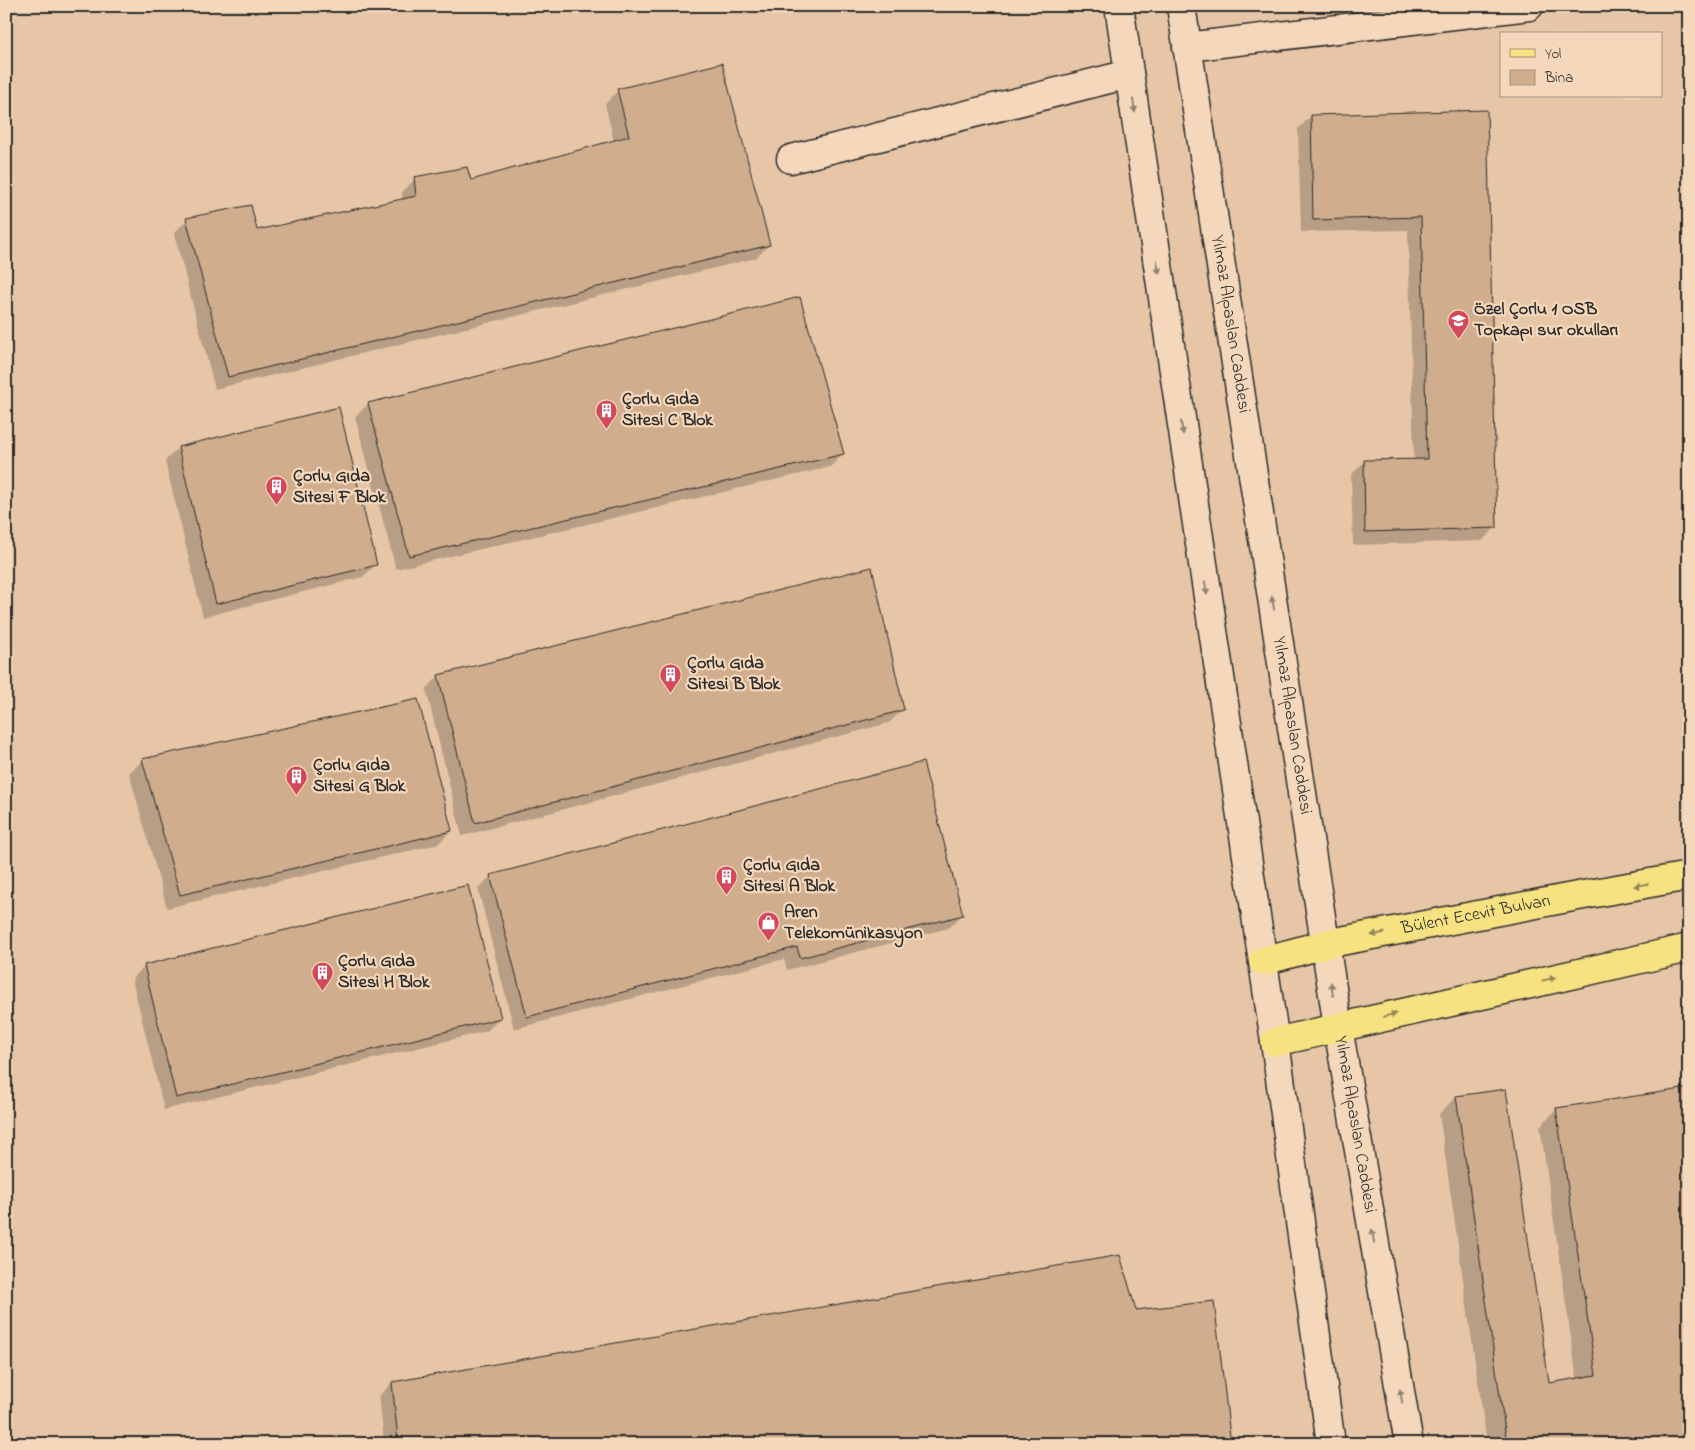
<svg xmlns="http://www.w3.org/2000/svg" width="1695" height="1450" font-family="'Indie Flower',sans-serif">
  <style>
    .built { fill: #e6c6a7; fill-rule: evenodd }
    .shadow { fill: #0003 }
    .building { fill: #d0ad8d; stroke: #2b2b2b }
    .lines { fill: none; stroke-linecap: round; stroke-linejoin: round }
    .street-casing { stroke: #2b2b2b; stroke-width: 31 }
    .secondary-casing { stroke: #2b2b2b; stroke-width: 31 }
    .primary-casing { stroke: #2b2b2b; stroke-width: 31 }
    .street { stroke: #f5d8bb; stroke-width: 28 }
    .secondary { stroke: #f5d8bb; stroke-width: 28 }
    .primary { stroke: #f7e281; stroke-width: 28 }
    .oneway { fill: #908273 }
    .oneway2 { fill: #918656 }
    .labels { text-anchor: middle; dominant-baseline: central; stroke-width: 4.5; stroke-linejoin: round; paint-order: stroke }
    .poi-label { font-size: 18px; font-weight: bold; fill: #2b2b2b; stroke: #f5d8bb; text-anchor: start }
    .street-label { font-size: 18px; fill: #2b2b2b; stroke: #f5d8bb }
  </style>
  <rect width="100%" height="100%" fill="#f5d5b6"/>
  <filter id="ink" filterUnits="userSpaceOnUse"><feTurbulence type="fractalNoise" baseFrequency=".02" numOctaves="2"/><feDisplacementMap in="SourceGraphic" scale="10" xChannelSelector="R" yChannelSelector="G"/><feConvolveMatrix kernelMatrix="1 2 1 2 8 2 1 2 1" color-interpolation-filters="sRGB"/></filter>
  <g filter="url(#ink)">
    <path class="built" d="M 6,6 L 1689,6 L 1689,1444 L 6,1444 ZM 1501,34 L 1661,34 L 1661,96 L 1501,96 Z"/>
    <g class="shadow">
      <path d="M 618,91 L 769,245 L 756,258 L 215,389 L 174,233 L 187,220 L 256,232 L 402,200 L 402,192 L 415,179 L 470,182 L 614,141 L 605,104 Z"/>
      <path d="M 1485,111 L 1495,528 L 1482,541 L 1353,545 L 1351,475 L 1364,462 L 1414,460 L 1408,230 L 1301,232 L 1298,129 L 1311,116 Z"/>
      <path d="M 368,404 L 843,454 L 830,467 L 396,569 L 355,417 Z"/>
      <path d="M 178,448 L 376,564 L 363,577 L 203,617 L 165,461 Z"/>
      <path d="M 439,676 L 902,710 L 889,723 L 462,836 L 426,689 Z"/>
      <path d="M 417,701 L 451,831 L 438,844 L 167,908 L 129,773 L 142,761 Z"/>
      <path d="M 491,876 L 962,915 L 949,928 L 787,970 L 784,959 L 514,1029 L 478,889 Z"/>
      <path d="M 145,966 L 500,1018 L 487,1031 L 164,1110 L 132,979 Z"/>
      <path d="M 1456,1097 L 1548,1384 L 1577,1379 L 1540,1126 L 1557,1109 L 1689,1444 L 1487,1444 L 1439,1114 Z"/>
      <path d="M 1135,1312 L 384,1442 L 379,1396 L 392,1383 Z"/>
    </g>
    <g class="building">
      <path d="M 722,63 L 770,245 L 228,377 L 186,218 L 251,205 L 257,230 L 416,196 L 414,177 L 467,167 L 471,180 L 629,136 L 617,89 Z"/>
      <path d="M 1487,110 L 1497,528 L 1365,532 L 1364,460 L 1427,459 L 1421,217 L 1313,220 L 1311,115 Z"/>
      <path d="M 800,297 L 844,454 L 409,556 L 368,403 Z"/>
      <path d="M 339,407 L 377,565 L 216,604 L 178,447 Z"/>
      <path d="M 872,567 L 904,710 L 475,823 L 438,675 Z"/>
      <path d="M 418,699 L 452,831 L 180,895 L 142,759 Z"/>
      <path d="M 923,762 L 963,915 L 800,958 L 797,947 L 527,1017 L 490,875 Z"/>
      <path d="M 468,885 L 501,1018 L 176,1098 L 144,965 Z"/>
      <path d="M 1689,1088 L 1689,1444 L 1507,1444 L 1456,1096 L 1506,1089 L 1549,1383 L 1596,1375 L 1556,1108 Z"/>
      <path d="M 1120,1255 L 1136,1310 L 1214,1301 L 1231,1444 L 342,1444 L 398,1439 L 392,1382 Z"/>
    </g>
    <g class="lines">
      <defs>
        <g id="street">
          <path d="M 1187,47 L 1529,6"/>
          <path d="M 791,159 L 1129,74"/>
        </g>
        <g id="secondary">
          <path d="M 1119,6 L 1275,1042 L 1331,1444"/>
          <path id="s1" d="M 1181,6 L 1338,1027 L 1409,1444"/>
        </g>
        <g id="primary">
          <path id="s2" d="M 1263,961 L 1325,944 L 1578,896 L 1689,876"/>
          <path d="M 1275,1042 L 1689,948"/>
        </g>
      </defs>
      <use href="#street" class="street-casing"/>
      <use href="#secondary" class="secondary-casing"/>
      <use href="#primary" class="primary-casing"/>
      <use href="#street" class="street"/>
      <use href="#secondary" class="secondary"/>
      <use href="#primary" class="primary"/>
    </g>
    <defs><path id="oneway-solid" d="M-6-.8H1V-3.2L6.5 0L1 3.2V.8H-6Z" transform="scale(1.25)"/></defs>
    <g class="oneway">
      <use href="#oneway-solid" transform="translate(1134 106) rotate(81)"/>
      <use href="#oneway-solid" transform="translate(1158 267) rotate(81)"/>
      <use href="#oneway-solid" transform="translate(1182 428) rotate(81)"/>
      <use href="#oneway-solid" transform="translate(1206 588) rotate(81)"/>
      <use href="#oneway-solid" transform="translate(1273 603) rotate(-99)"/>
      <use href="#oneway-solid" transform="translate(1332 989) rotate(-99)"/>
      <use href="#oneway-solid" transform="translate(1373 1236) rotate(-100)"/>
      <use href="#oneway-solid" transform="translate(1401 1396) rotate(-100)"/>
    </g>
    <g class="oneway2">
      <use href="#oneway-solid" transform="translate(1641 885) rotate(170)"/>
      <use href="#oneway-solid" transform="translate(1378 934) rotate(169)"/>
      <use href="#oneway-solid" transform="translate(1549 979) rotate(-13)"/>
      <use href="#oneway-solid" transform="translate(1390 1015) rotate(-13)"/>
    </g>
  </g>
  <defs>
    <symbol id="school-pin" viewBox="-11 -11 22 30"><path d="M0 17L-7.5 6A9.5 9.5 0 1 1 7.5 6Z" fill="#d1495b" stroke="#f5d8bb"/><path d="M0-5L7-2L0 1L-7-2ZM-4 1L0 2.5L4 1V4Q0 6-4 4Z" fill="#fff"/></symbol>
    <symbol id="building-pin" viewBox="-11 -11 22 30"><path d="M0 17L-7.5 6A9.5 9.5 0 1 1 7.5 6Z" fill="#d1495b" stroke="#f5d8bb"/><path d="M-4-6H4V6H1V3H-1V6H-4ZM-2.5-4.3h1.7v1.8h-1.7ZM.8-4.3h1.7v1.8H.8ZM-2.5-1h1.7V.8h-1.7ZM.8-1h1.7V.8H.8Z" fill="#fff"/></symbol>
    <symbol id="shop-pin" viewBox="-11 -11 22 30"><path d="M0 17L-7.5 6A9.5 9.5 0 1 1 7.5 6Z" fill="#d1495b" stroke="#f5d8bb"/><path d="M-5-2.5h2.3a2.7 3.5 0 0 1 5.4 0H5L5.5 6h-11ZM-1.5-2.5h3a1.5 2.3 0 0 0-3 0Z" fill="#fff"/></symbol>
  </defs>
  <g fill-rule="evenodd">
    <use href="#school-pin" x="1446" y="308" width="25" height="34"/>
    <use href="#building-pin" x="594" y="398" width="25" height="34"/>
    <use href="#building-pin" x="264" y="474" width="25" height="34"/>
    <use href="#building-pin" x="658" y="662" width="25" height="34"/>
    <use href="#building-pin" x="284" y="764" width="25" height="34"/>
    <use href="#building-pin" x="714" y="864" width="25" height="34"/>
    <use href="#shop-pin" x="756" y="910" width="25" height="34"/>
    <use href="#building-pin" x="310" y="960" width="25" height="34"/>
  </g>
  <g class="labels">
    <g class="poi-label">
      <text x="1474" y="310">Özel Çorlu 1 OSB<tspan x="1474" dy="21">Topkapı sur okulları</tspan></text>
      <text x="622" y="400">Çorlu Gıda<tspan x="622" dy="21">Sitesi C Blok</tspan></text>
      <text x="293" y="477">Çorlu Gıda<tspan x="293" dy="21">Sitesi F Blok</tspan></text>
      <text x="687" y="664">Çorlu Gıda<tspan x="687" dy="21">Sitesi B Blok</tspan></text>
      <text x="313" y="766">Çorlu Gıda<tspan x="313" dy="21">Sitesi G Blok</tspan></text>
      <text x="743" y="866">Çorlu Gıda<tspan x="743" dy="21">Sitesi A Blok</tspan></text>
      <text x="784" y="913">Aren<tspan x="784" dy="21">Telekomünikasyon</tspan></text>
      <text x="338" y="962">Çorlu Gıda<tspan x="338" dy="21">Sitesi H Blok</tspan></text>
    </g>
    <g class="street-label">
      <text stroke="none"><textPath href="#s1" startOffset="322">Yılmaz Alpaslan Caddesi</textPath></text>
      <text stroke="none"><textPath href="#s1" startOffset="728">Yılmaz Alpaslan Caddesi</textPath></text>
      <text stroke="none"><textPath href="#s2" startOffset="218">Bülent Ecevit Bulvarı</textPath></text>
      <text stroke="none"><textPath href="#s1" startOffset="1132">Yılmaz Alpaslan Caddesi</textPath></text>
    </g>
  </g>
  <rect width="1695" height="1450" fill="none" stroke="#f5d8bb" stroke-width="25"/>
  <rect x="12" y="12" width="1670" height="1425" fill="none" stroke="#2b2b2b" stroke-width="2" filter="url(#ink)"/>
  <rect x="1500" y="32" width="162" height="65" fill="#f5d8bb" stroke="#a49381"/>
  <rect x="1510" y="49" width="25" height="8" fill="#f7e281" stroke="#a49381"/>
  <text x="1545" y="58" font-size="15" fill="#2b2b2b">Yol</text>
  <rect x="1510" y="70" width="25" height="15" fill="#d0ad8d" stroke="#a49381"/>
  <text x="1545" y="82" font-size="15" fill="#2b2b2b">Bina</text>
</svg>
